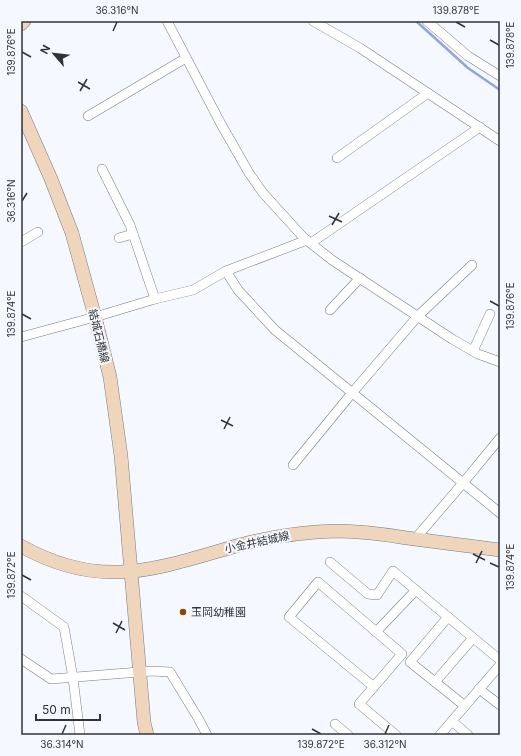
<svg xmlns="http://www.w3.org/2000/svg" width="521" height="756" font-family="Inter,'Noto Sans JP',sans-serif">
  <style>
    .lines { fill: none; stroke-linecap: round; stroke-linejoin: round }
    .stream { stroke: #93a6da; stroke-width: 2.5 }
    .street-casing { stroke: #787b83; stroke-width: 10 }
    .secondary-casing { stroke: #787b83; stroke-width: 14 }
    .street { stroke: #fff; stroke-width: 9 }
    .secondary { stroke: #efd5bc; stroke-width: 13 }
    .ticks { fill: none; stroke: #323337; stroke-width: 1.5 }
    .poi-dot { fill: #87490a; stroke: #f5f8ff; stroke-width: 1.5 }
    .labels { text-anchor: middle; dominant-baseline: central; stroke-width: 4; stroke-linejoin: round; paint-order: stroke }
    .street-label { font-size: 11px; fill: #323337; stroke: #f5f8ff }
    .poi-label { font-size: 11px; fill: #323337; stroke: #f5f8ff; text-anchor: start }
    .neatline { fill: none; stroke: #323337; stroke-width: 1.5 }
    .ticks-label { font-size: 10px; text-anchor: middle; fill: #323337 }
  </style>
  <rect width="100%" height="100%" fill="#f5f8ff"/>
  <g class="lines">
    <path class="stream" d="M 416,21 L 468,68 L 500,90"/>
    <defs>
      <g id="street">
        <path d="M 167,21 L 221,124 L 249,173 L 263,193 L 304,238 L 332,260 L 452,339 L 478,354 L 500,362"/>
        <path d="M 313,21 L 360,48 L 500,141"/>
        <path d="M 427,21 L 468,56 L 500,76"/>
        <path d="M 88,116 L 186,58"/>
        <path d="M 337,158 L 428,93"/>
        <path d="M 102,169 L 130,225 L 155,299"/>
        <path d="M 119,238 L 133,234"/>
        <path d="M 21,242 L 38,232"/>
        <path d="M 311,243 L 480,127"/>
        <path d="M 226,271 L 238,290 L 275,330 L 500,513"/>
        <path d="M 330,310 L 360,278"/>
        <path d="M 21,337 L 95,317 L 155,299 L 193,290 L 226,271 L 307,240"/>
        <path d="M 473,351 L 490,314"/>
        <path d="M 293,465 L 352,393 L 418,316 L 472,265"/>
        <path d="M 415,539 L 463,483 L 500,438"/>
        <path d="M 330,562 L 368,594 L 377,595 L 393,571 L 448,617 L 410,662 L 465,706"/>
        <path d="M 21,596 L 64,627 L 73,678 L 80,735"/>
        <path d="M 448,617 L 500,660"/>
        <path d="M 376,632 L 416,590"/>
        <path d="M 21,659 L 51,679 L 152,671 L 170,672 L 198,718 L 207,735"/>
        <path d="M 435,682 L 473,638"/>
        <path d="M 374,687 L 289,617 L 318,582 L 402,654 L 359,704 L 396,735"/>
        <path d="M 479,689 L 500,705"/>
        <path d="M 452,721 L 468,735"/>
        <path d="M 335,724 L 348,735"/>
        <path d="M 440,735 L 500,665"/>
      </g>
      <g id="secondary">
        <path d="M 21,24 L 24,21"/>
        <path d="M 21,111 L 51,179 L 72,233 L 95,317 L 110,377 L 121,456 L 144,722 L 147,735"/>
        <path d="M 21,546 C 101,591 156,569 236,546 C 268,537 302,532 335,531 C 359,531 383,534 407,538 C 438,542 469,546 500,550"/>
      </g>
    </defs>
    <use href="#street" class="street-casing"/>
    <use href="#secondary" class="secondary-casing"/>
    <use href="#street" class="street"/>
    <use href="#secondary" class="secondary"/>
  </g>
  <path class="ticks" d="M 456,22 L 465,27M 113,31 L 117,22M 490,40 L 499,45M 22,52 L 31,57M 78,82 L 90,89M 80,91 L 87,79M 22,201 L 27,193M 329,216 L 342,222M 332,225 L 339,213M 490,301 L 499,306M 22,314 L 31,319M 221,420 L 233,426M 224,429 L 230,417M 473,554 L 485,560M 476,563 L 482,551M 490,563 L 499,567M 22,575 L 31,580M 113,623 L 125,630M 116,633 L 122,621M 312,729 L 321,734M 62,734 L 66,725M 385,734 L 389,725"/>
  <circle class="poi-dot" cx="183" cy="612" r="4"/>
  <g class="labels">
    <g class="street-label">
      <text transform="translate(99 336) rotate(76)">結城石橋線</text>
      <text transform="translate(257 542) rotate(-12)">小金井結城線</text>
    </g>
    <g class="poi-label">
      <text x="191" y="612">玉岡幼稚園</text>
    </g>
  </g>
  <rect width="521" height="756" fill="none" stroke="#f5f8ff" stroke-width="44"/>
  <g transform="translate(54 54) rotate(298)" stroke="#f5f8ff" stroke-width="3" paint-order="stroke">
  <path d="M0-3L7 15L0 10L-7 15Z" fill="#323337"/>
  <text y="-6" font-size="11" font-weight="bold" text-anchor="middle" fill="#323337">N</text>
  </g>
  <path d="M36 714v6h64v-6" fill="none" stroke="#323337" stroke-width="2"/>
  <text x="42" y="714" font-size="12" fill="#323337" stroke="#f5f8ff" stroke-width="3" paint-order="stroke">50 m</text>
  <rect x="22" y="22" width="477" height="712" class="neatline"/>
  <g class="ticks-label">
    <text x="117" y="14">36.316°N</text>
    <text x="456" y="14">139.878°E</text>
    <text transform="translate(510 45) rotate(-90)" y="4">139.878°E</text>
    <text transform="translate(11 52) rotate(-90)" y="4">139.876°E</text>
    <text transform="translate(11 201) rotate(-90)" y="4">36.316°N</text>
    <text transform="translate(510 306) rotate(-90)" y="4">139.876°E</text>
    <text transform="translate(11 314) rotate(-90)" y="4">139.874°E</text>
    <text transform="translate(510 567) rotate(-90)" y="4">139.874°E</text>
    <text transform="translate(11 575) rotate(-90)" y="4">139.872°E</text>
    <text x="62" y="748">36.314°N</text>
    <text x="321" y="748">139.872°E</text>
    <text x="385" y="748">36.312°N</text>
  </g>
</svg>
